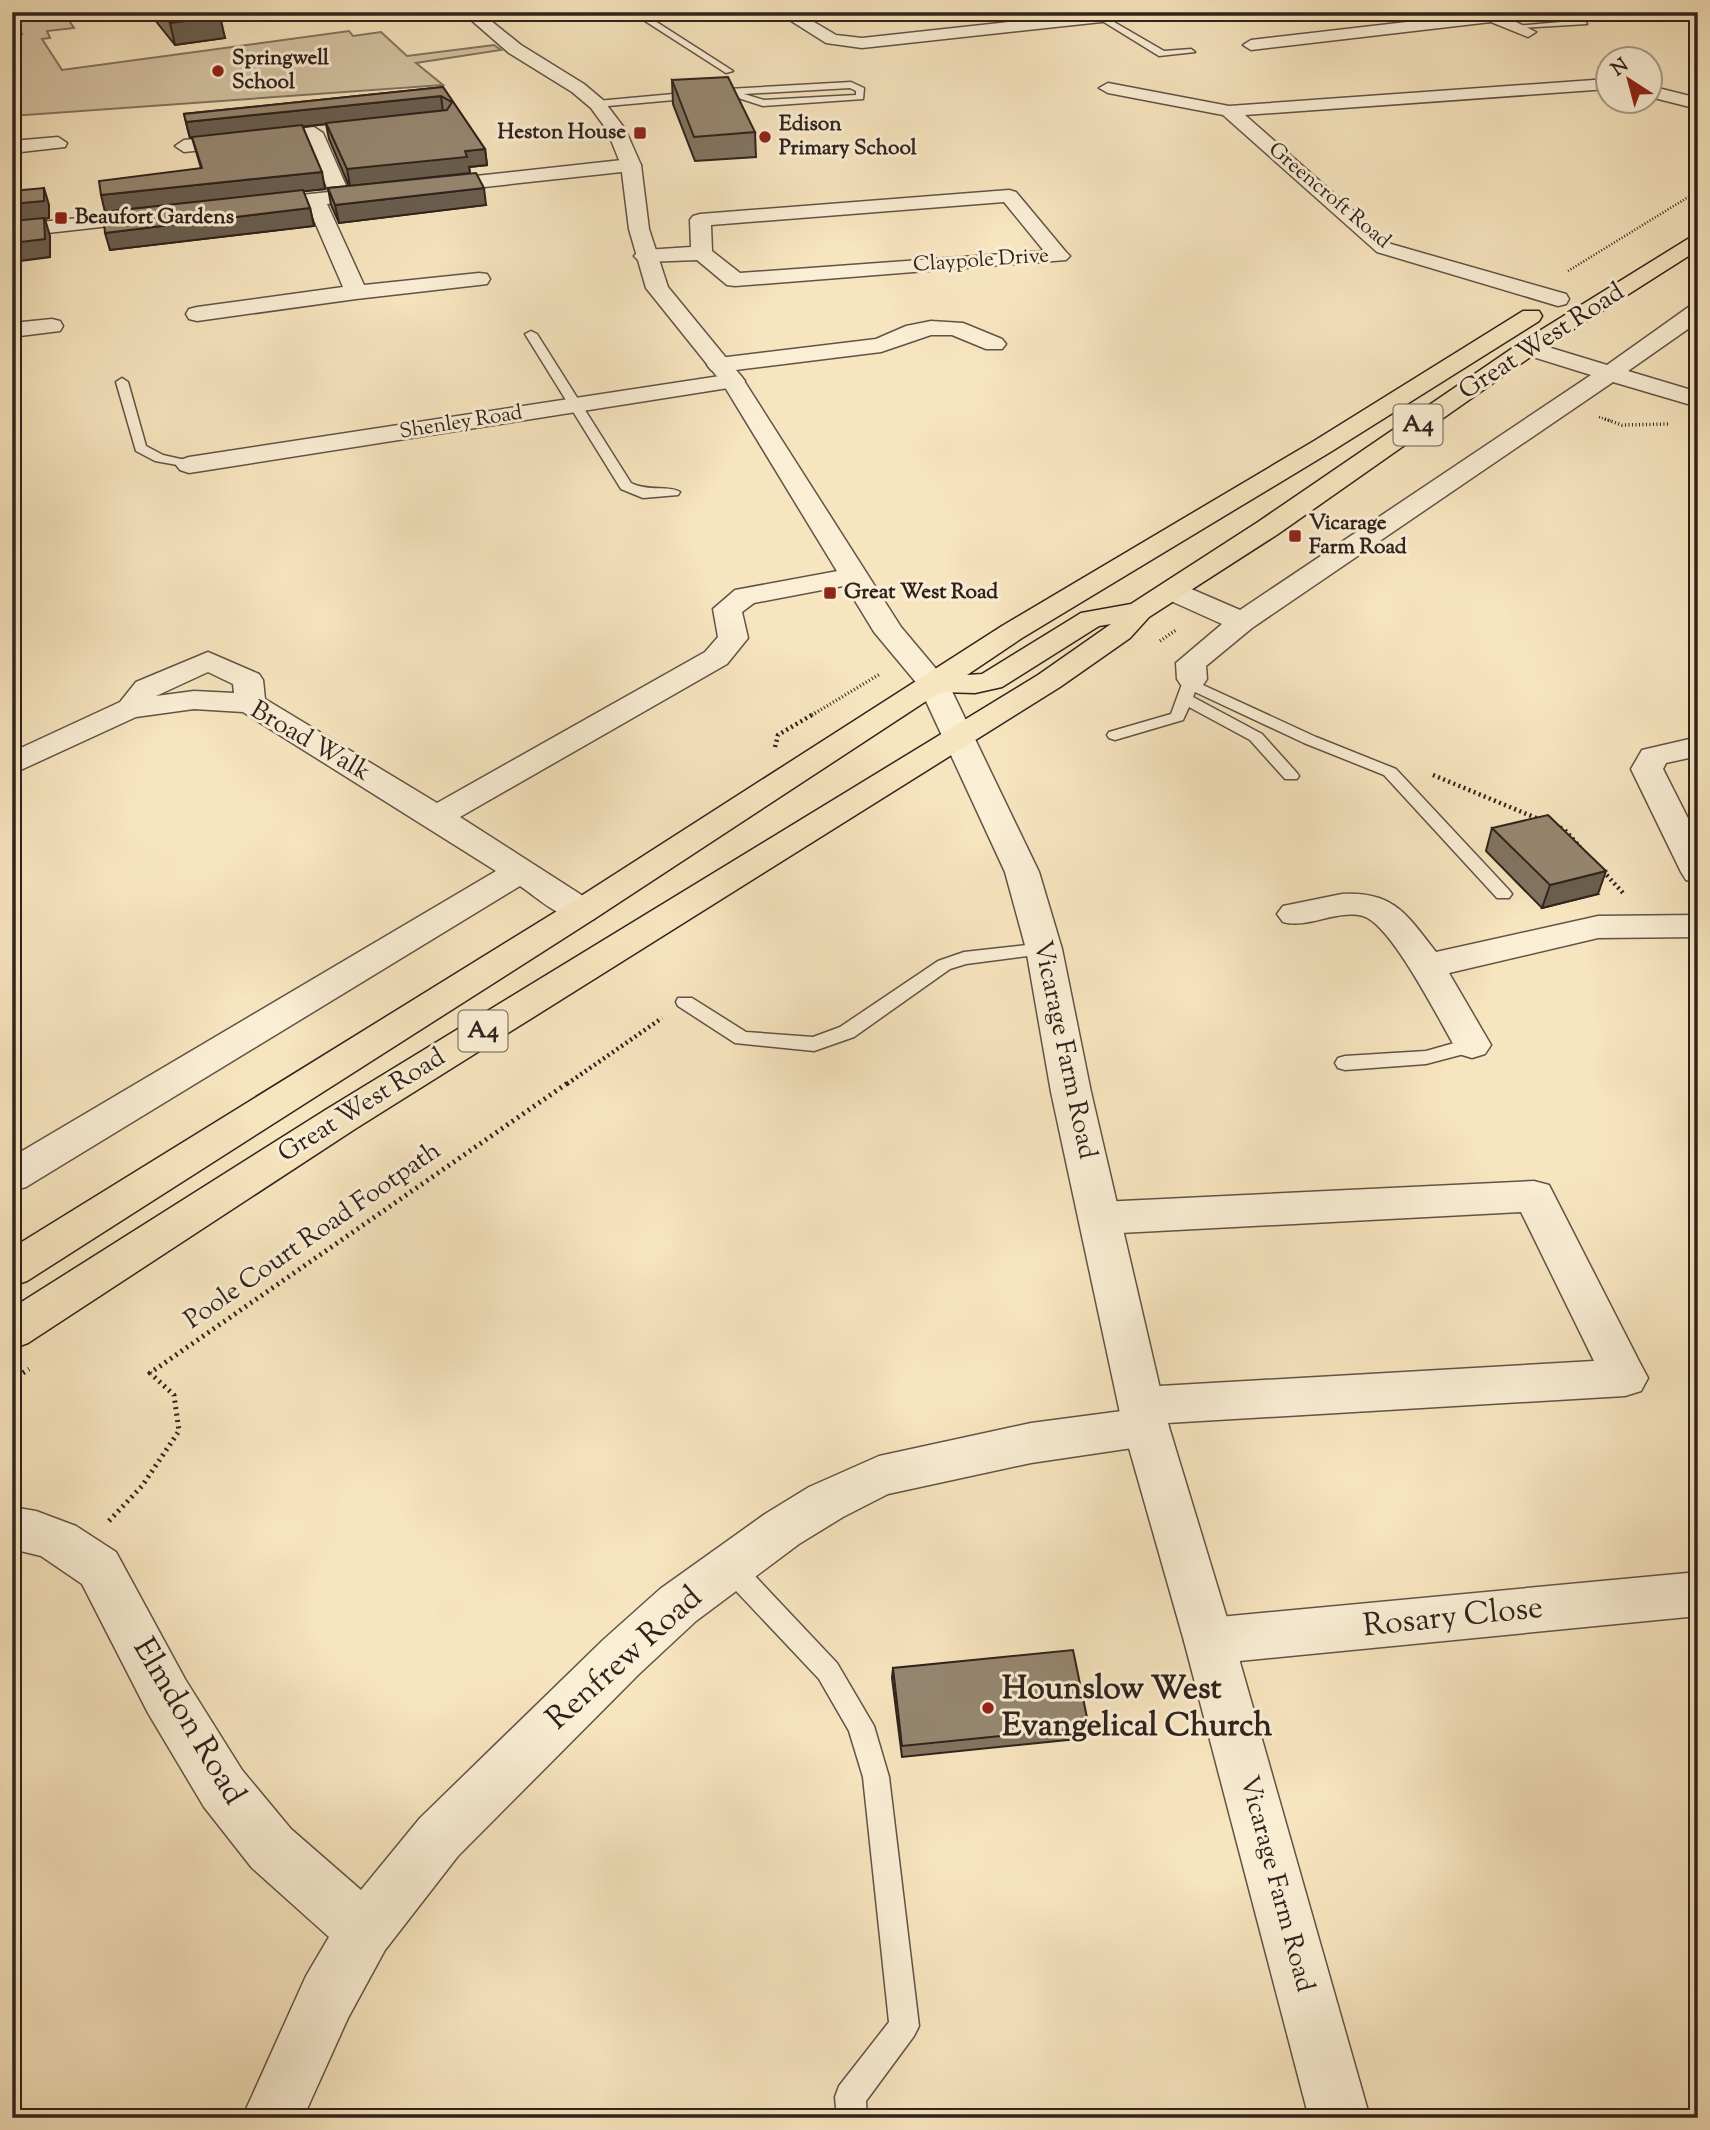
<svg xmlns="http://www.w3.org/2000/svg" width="1710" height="2130" font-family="'Sorts Mill Goudy',serif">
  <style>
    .green { fill: #d5c4a3; stroke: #827360; stroke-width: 2 }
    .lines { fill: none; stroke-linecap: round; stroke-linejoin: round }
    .service-casing { stroke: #615346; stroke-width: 3 }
    .minor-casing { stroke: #615346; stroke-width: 3 }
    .tertiary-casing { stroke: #615346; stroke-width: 3 }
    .trunk-casing { stroke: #2f221d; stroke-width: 3 }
    .path-far3 { stroke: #2f221d; stroke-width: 2.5; stroke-dasharray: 1 2; stroke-linecap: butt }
    .path-far2 { stroke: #2f221d; stroke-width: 3.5; stroke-dasharray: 1 2.5; stroke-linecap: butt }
    .path-far1 { stroke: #2f221d; stroke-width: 4.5; stroke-dasharray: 2 3.5; stroke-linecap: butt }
    .path { stroke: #2f221d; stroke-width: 5; stroke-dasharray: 2 4.5; stroke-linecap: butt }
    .service { fill: #faeed5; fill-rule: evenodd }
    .minor { fill: #faeed5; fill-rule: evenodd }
    .tertiary { fill: #faeed5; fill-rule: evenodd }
    .trunk { fill: #f7e5bf; fill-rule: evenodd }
    .wall { fill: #827461; stroke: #2f221d; stroke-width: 2 }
    .shaded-wall { fill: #6a5e4f; stroke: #2f221d; stroke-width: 2 }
    .building { fill: #978771; stroke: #2f221d; stroke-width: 2 }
    .poi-dot { fill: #8f2418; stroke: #faeed5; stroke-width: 2.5 }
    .labels { text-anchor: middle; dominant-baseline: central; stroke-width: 6; stroke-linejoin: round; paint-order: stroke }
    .far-poi-label { font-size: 21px; font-weight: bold; fill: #2f221d; stroke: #faeed5; text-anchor: start }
    .far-street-label { font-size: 21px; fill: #2f221d; stroke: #faeed5 }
    .shield { fill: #faeed5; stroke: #6c5f54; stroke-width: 2 }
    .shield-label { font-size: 24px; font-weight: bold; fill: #2f221d }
    .street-label { font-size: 26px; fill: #2f221d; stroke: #faeed5 }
    .near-street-label { font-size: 32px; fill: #2f221d; stroke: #faeed5 }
    .near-poi-label { font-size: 32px; font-weight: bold; fill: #2f221d; stroke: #faeed5; text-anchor: start }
  </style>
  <rect width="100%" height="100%" fill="#f7e5bf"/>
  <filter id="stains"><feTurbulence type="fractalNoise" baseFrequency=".00286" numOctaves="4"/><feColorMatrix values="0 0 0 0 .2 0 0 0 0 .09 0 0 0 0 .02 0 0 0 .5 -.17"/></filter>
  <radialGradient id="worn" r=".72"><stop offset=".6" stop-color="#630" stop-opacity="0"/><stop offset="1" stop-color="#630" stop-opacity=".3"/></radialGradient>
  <path class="green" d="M 81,12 L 85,17 L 68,19 L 74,28 L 47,31 L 50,38 L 42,39 L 62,70 L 349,31 L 353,36 L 381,32 L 407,56 L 494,45 L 501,50 L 416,63 L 443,85 L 12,116 L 12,36 L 22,34 L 12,18 Z"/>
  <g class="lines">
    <defs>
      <g id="service">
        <path d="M 631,12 L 641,12 L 733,71 L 726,73 Z"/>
        <path d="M 1651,12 L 1659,12 L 1659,13 L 1655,15 Z"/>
        <path d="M 1102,15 L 1164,51 L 1191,49 L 1195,52 L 1159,56 L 1099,19 Z"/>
        <path d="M 1584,20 L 1587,24 L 1518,28 L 1514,26 Z"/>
        <path d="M 851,82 L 864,88 L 863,99 L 763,106 L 729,95 L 597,107 L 593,104 L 597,101 L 728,89 ZM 850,88 L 856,91 L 856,95 L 764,100 L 744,94 Z"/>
        <path d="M 531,331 L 537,334 L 631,483 C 649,492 669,485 680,492 L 678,495 L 643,498 L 621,489 L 525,334 Z"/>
        <path d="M 122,378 L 128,382 L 146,446 L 163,455 L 194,462 L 194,468 L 155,461 L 136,451 L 116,382 Z"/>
        <path d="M 1190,679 L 1316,737 L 1396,769 L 1509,890 L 1512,894 L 1509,898 L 1497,898 L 1384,775 L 1304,743 L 1195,692 L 1193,697 L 1262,734 L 1297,773 L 1299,776 L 1297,779 L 1285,779 L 1250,740 L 1189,707 L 1183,720 L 1115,740 L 1109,738 L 1107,735 L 1109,732 L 1171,714 L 1182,684 Z"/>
        <path d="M 1044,943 L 1053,949 L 1050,953 L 966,964 L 950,969 L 854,1037 L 814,1051 L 735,1043 L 678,1006 L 676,1002 L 678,998 L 692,998 L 746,1032 L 813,1037 L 840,1027 L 938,961 L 964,952 Z"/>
        <path d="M 1472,1038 L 1479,1040 L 1482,1045 L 1479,1050 L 1426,1064 L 1345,1070 L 1338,1068 L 1335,1063 L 1338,1058 L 1345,1056 L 1426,1051 Z"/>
        <path d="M 730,1556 L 739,1559 L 837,1663 L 874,1726 L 889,1777 L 919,2026 L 914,2036 L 866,2101 L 867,2118 L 837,2118 L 835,2097 L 839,2086 L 889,2022 L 863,1777 L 849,1731 L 819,1679 L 721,1575 L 718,1567 L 721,1559 Z"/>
      </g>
      <g id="minor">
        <path d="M 777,12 L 797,12 L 836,35 L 862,38 L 1101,12 L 1156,12 L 1148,17 L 862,48 L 826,43 Z"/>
        <path d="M 1474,12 L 1496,12 L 1536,32 L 1528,37 L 1491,22 L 1251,50 L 1243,45 L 1251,40 L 1476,14 Z"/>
        <path d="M 1608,79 L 1608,89 L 1245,115 L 1391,244 L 1566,294 L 1569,299 L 1566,304 L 1558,306 L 1377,252 L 1223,115 L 1108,93 L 1099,88 L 1108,83 L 1229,106 Z"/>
        <path d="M 1650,86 L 1698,98 L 1698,109 L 1650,97 Z"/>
        <path d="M 314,127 L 323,133 L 348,190 L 631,159 L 641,165 L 631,171 L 327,204 L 364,285 L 479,273 L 487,274 L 490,279 L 487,284 L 479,285 L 356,299 L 197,321 L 189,319 L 186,314 L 189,309 L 197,307 L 343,287 L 308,206 L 254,212 L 247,210 L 244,206 L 247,202 L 254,200 L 329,192 L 307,139 L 184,152 L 175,146 L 184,140 Z"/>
        <path d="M 58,137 L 67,143 L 65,147 L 12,153 L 12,141 Z"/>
        <path d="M 1009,190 L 1016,192 L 1066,252 L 1070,256 L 1066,260 L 735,286 L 727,285 L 697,260 L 645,262 L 638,260 L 634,256 L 638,252 L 645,250 L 691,247 L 690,220 L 693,216 L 700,214 ZM 1004,202 L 1044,251 L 740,273 L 712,251 L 711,225 Z"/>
        <path d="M 156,210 L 163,212 L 166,216 L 163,220 L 12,237 L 12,225 Z"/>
        <path d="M 1698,304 L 1698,322 L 1628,371 L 1698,392 L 1698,407 L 1613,382 L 1252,628 L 1206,666 L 1207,679 L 1203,685 L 1192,688 L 1181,685 L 1177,679 L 1176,663 L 1222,624 L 1162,597 L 1158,591 L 1162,585 L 1172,583 L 1182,585 L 1240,610 L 1591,375 L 1520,353 L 1516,348 L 1520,343 L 1528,341 L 1607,365 L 1690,306 Z"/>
        <path d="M 52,319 L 60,321 L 63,326 L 60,331 L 12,337 L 12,323 Z"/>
        <path d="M 931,321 L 963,323 L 1002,339 L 1006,344 L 1002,349 L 986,349 L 952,335 L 931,335 L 881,352 L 719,372 L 711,370 L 707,365 L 711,360 L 719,358 L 876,339 L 906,326 Z"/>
        <path d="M 733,374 L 741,376 L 745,381 L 741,386 L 189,473 L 180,470 L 176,465 L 180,460 L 189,457 Z"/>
        <path d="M 854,568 L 864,570 L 868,576 L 864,582 L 754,603 L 742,612 L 748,638 L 727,664 L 460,817 L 594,903 L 600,911 L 594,919 C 567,926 542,901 520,886 L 26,1187 L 12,1191 L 12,1157 L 496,871 L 243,712 L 194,709 L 136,717 L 12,774 L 12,752 L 120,702 L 136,682 L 208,652 L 259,674 L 263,680 L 265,699 L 437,803 L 705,652 L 718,637 L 713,609 L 735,590 ZM 208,672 L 233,684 L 234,693 L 194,691 L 156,696 Z"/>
        <path d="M 1698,737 L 1698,756 L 1666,763 L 1663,769 L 1698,838 L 1698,883 L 1686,880 L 1681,872 L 1631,769 L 1642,750 Z"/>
        <path d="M 1342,894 C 1394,891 1407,915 1436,952 L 1598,916 L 1698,915 L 1698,937 L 1598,938 L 1449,973 L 1491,1045 L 1485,1054 L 1472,1058 L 1459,1054 C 1442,1026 1392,924 1363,916 C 1336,909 1309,929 1283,922 L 1277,914 L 1283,906 Z"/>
        <path d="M 1534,1181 L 1549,1185 L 1641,1365 L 1648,1378 L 1641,1391 L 1625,1396 L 1167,1423 L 1169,1427 L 1162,1441 L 1146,1446 L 1031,1463 L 888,1494 L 843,1517 L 799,1544 L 696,1621 L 639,1674 L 458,1856 L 385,1950 L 348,2018 L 303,2118 L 242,2118 L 306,1976 L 329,1937 L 252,1868 L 204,1807 L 148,1713 L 82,1584 L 41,1556 L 12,1549 L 12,1507 L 36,1511 L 76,1526 L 116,1552 L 185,1679 L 242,1770 L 291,1829 L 361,1890 L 420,1818 L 603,1640 L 660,1589 L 765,1514 L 809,1487 L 879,1456 L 1031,1423 L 1122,1411 L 1119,1406 L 1126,1393 L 1142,1387 L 1594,1361 L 1521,1212 L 1101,1234 L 1086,1229 L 1080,1218 L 1086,1207 L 1101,1202 Z"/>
        <path d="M 1698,1572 L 1698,1616 L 1209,1664 L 1191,1658 L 1184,1641 L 1191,1624 L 1209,1618 Z"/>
      </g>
      <path id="tertiary" d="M 462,12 L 480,12 L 521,45 L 584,84 L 603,100 L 625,129 L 641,165 L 649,229 L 668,287 L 741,376 L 901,627 L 948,683 L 1039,872 L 1062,949 L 1091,1092 L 1169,1427 L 1234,1641 L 1370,2118 L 1309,2118 L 1184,1641 L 1123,1427 L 1051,1092 L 1026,949 L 1005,872 L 919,686 L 874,632 L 723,384 L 646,288 L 629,229 L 621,165 L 607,130 L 591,108 L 572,92 L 509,53 Z"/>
      <path id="trunk" d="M 1698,235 L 1698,250 L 1536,353 L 1278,534 L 1149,617 L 1130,638 L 1060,687 L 355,1129 L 28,1343 L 12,1349 L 12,1308 L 327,1109 L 1038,675 L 1111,624 L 1099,626 L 1002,687 L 975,693 L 940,692 L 594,919 L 27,1281 L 12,1286 L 12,1248 L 570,903 L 1002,626 L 1314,441 L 1523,311 L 1539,311 L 1542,316 L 1539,321 L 1332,451 L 1022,638 L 967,675 L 982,674 L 1081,613 L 1131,604 L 1258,522 L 1520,343 L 1691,237 Z"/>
    </defs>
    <use href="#service" class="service-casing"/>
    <use href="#minor" class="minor-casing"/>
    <use href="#tertiary" class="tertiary-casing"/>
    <use href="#trunk" class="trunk-casing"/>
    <g class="path-far3">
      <path d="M 1568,271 L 1698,191"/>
      <path d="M 1599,417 L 1611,421"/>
    </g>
    <g class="path-far2">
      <path d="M 1605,419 L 1622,425 L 1669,424"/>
      <path d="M 1160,641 L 1176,630"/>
      <path d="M 812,715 L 880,674"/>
    </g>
    <g class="path-far1">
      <path d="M 775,747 L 778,735 L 815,713"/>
      <path d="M 1433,775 L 1541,820"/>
      <path d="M 1555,826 L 1564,829 L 1580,847"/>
      <path d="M 1603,871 L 1623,893"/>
      <path d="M 567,1084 L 662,1018"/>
    </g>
    <g class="path">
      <path d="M 12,1380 L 29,1369"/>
      <path d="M 109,1521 L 142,1486 L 179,1431 L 174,1395 L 150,1373 L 569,1082"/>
    </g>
    <use href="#service" class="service"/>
    <use href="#minor" class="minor"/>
    <use href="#tertiary" class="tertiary"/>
    <use href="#trunk" class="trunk"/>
  </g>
  <g class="wall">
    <path d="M 150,12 L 216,12 L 225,38 L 175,45 L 151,15 Z"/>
    <path d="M 672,80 L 755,132 L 756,157 L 695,161 L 673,104 Z"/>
    <path d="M 443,87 L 485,149 L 487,165 L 469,167 L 470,173 L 486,205 L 339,223 L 331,205 L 328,188 L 349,186 L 329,139 L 326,124 L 303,127 L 325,189 L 303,191 L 310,208 L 314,226 L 110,250 L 105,211 L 201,168 L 192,138 L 190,138 L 188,131 L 184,114 Z"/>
    <path d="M 1492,828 L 1598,894 L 1542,908 L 1486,851 Z"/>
    <path d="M 893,1668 L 1089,1727 L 1087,1738 L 902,1757 L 892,1678 Z"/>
  </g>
  <g class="shaded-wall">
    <path d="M 220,16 L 225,38 L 175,45 L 170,23 Z"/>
    <path d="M 441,96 L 443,112 L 190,138 L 186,122 Z"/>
    <path d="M 485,149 L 487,165 L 469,167 L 470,173 L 350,186 L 347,169 L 465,151 Z"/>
    <path d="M 322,172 L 325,189 L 105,212 L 101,195 Z"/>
    <path d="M 44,188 L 49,205 L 49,218 L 45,219 L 50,236 L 50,257 L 12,262 L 12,204 Z"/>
    <path d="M 484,188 L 486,205 L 339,223 L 335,205 Z"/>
    <path d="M 310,208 L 314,226 L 110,250 L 105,233 Z"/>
    <path d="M 1606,871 L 1598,894 L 1542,908 L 1550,885 Z"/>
  </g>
  <g class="building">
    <path d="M 161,12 L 216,12 L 220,16 L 170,23 Z"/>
    <path d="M 728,77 L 755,132 L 694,137 L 672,80 Z"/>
    <path d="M 443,87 L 485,149 L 465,151 L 467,157 L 347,169 L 326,123 L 447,110 L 452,102 L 441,96 L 186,122 L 184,114 Z"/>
    <path d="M 302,125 L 322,172 L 101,195 L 99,181 L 202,168 L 192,137 Z"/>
    <path d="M 476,173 L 484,188 L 335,205 L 328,188 Z"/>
    <path d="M 44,188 L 44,201 L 12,204 L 12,191 Z"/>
    <path d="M 303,190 L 310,208 L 105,233 L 103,212 Z"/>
    <path d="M 44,218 L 45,239 L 12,243 L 12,221 Z"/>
    <path d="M 1548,815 L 1606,871 L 1550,885 L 1492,828 Z"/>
    <path d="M 1073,1650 L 1089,1727 L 902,1746 L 893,1668 Z"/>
  </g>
  <g class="poi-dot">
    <circle cx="218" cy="71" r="7"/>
    <rect x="633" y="126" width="14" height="14" rx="3.5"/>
    <circle cx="765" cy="137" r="7"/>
    <rect x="54" y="211" width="14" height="14" rx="3.5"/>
    <rect x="1288" y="529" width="14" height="14" rx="3.5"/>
    <rect x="823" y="586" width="14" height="14" rx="3.5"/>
    <circle cx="988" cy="1708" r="7"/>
  </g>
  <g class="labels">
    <g class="far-poi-label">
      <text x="232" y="59">Springwell<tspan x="232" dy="24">School</tspan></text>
      <text x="779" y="125">Edison<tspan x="779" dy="24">Primary School</tspan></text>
      <text x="626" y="133" text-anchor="end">Heston House</text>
      <text x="75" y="218">Beaufort Gardens</text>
      <text x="1309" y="524">Vicarage<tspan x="1309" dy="24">Farm Road</tspan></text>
      <text x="844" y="593">Great West Road</text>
    </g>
    <g class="far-street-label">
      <text transform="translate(1329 196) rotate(40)">Greencroft Road</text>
      <text transform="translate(981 261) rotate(-4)">Claypole Drive</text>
      <text transform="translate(461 423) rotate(-9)">Shenley Road</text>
    </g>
    <g class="shield">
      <rect x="1393.5" y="404.5" width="49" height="41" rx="5"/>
      <rect x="458.5" y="1010.5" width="49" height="41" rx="5"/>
    </g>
    <g class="shield-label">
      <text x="1418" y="425">A4</text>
      <text x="483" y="1031">A4</text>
    </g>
    <g class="street-label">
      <text transform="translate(1542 342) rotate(-33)">Great West Road</text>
      <text transform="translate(310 742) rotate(30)">Broad Walk</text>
      <text transform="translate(1064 1050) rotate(78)">Vicarage Farm Road</text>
      <text transform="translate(362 1106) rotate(-32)">Great West Road</text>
      <text transform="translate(313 1236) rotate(-35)">Poole Court Road Footpath</text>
      <text transform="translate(1276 1884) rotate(75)">Vicarage Farm Road</text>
    </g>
    <g class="near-street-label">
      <text transform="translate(1453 1618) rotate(-6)">Rosary Close</text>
      <text transform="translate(625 1659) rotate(-42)">Renfrew Road</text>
      <text transform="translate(188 1722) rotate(59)">Elmdon Road</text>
    </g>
    <g class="near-poi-label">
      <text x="1002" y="1690">Hounslow West<tspan x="1002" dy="37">Evangelical Church</tspan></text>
    </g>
  </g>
  <rect width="1710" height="2130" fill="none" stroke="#f7e5bf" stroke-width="42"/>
  <rect x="14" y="14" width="1682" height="2102" fill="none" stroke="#2f221d" stroke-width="3.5"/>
  <rect x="21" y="21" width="1668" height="2088" fill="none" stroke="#2f221d" stroke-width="2"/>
  <g transform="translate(1629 80) rotate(324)"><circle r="33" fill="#faeed5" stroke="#a99c8b" stroke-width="2"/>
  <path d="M0-5L12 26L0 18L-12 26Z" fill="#8f2418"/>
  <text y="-10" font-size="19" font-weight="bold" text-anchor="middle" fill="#2f221d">N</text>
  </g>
  <rect width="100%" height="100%" filter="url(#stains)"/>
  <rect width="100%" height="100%" fill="url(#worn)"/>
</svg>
